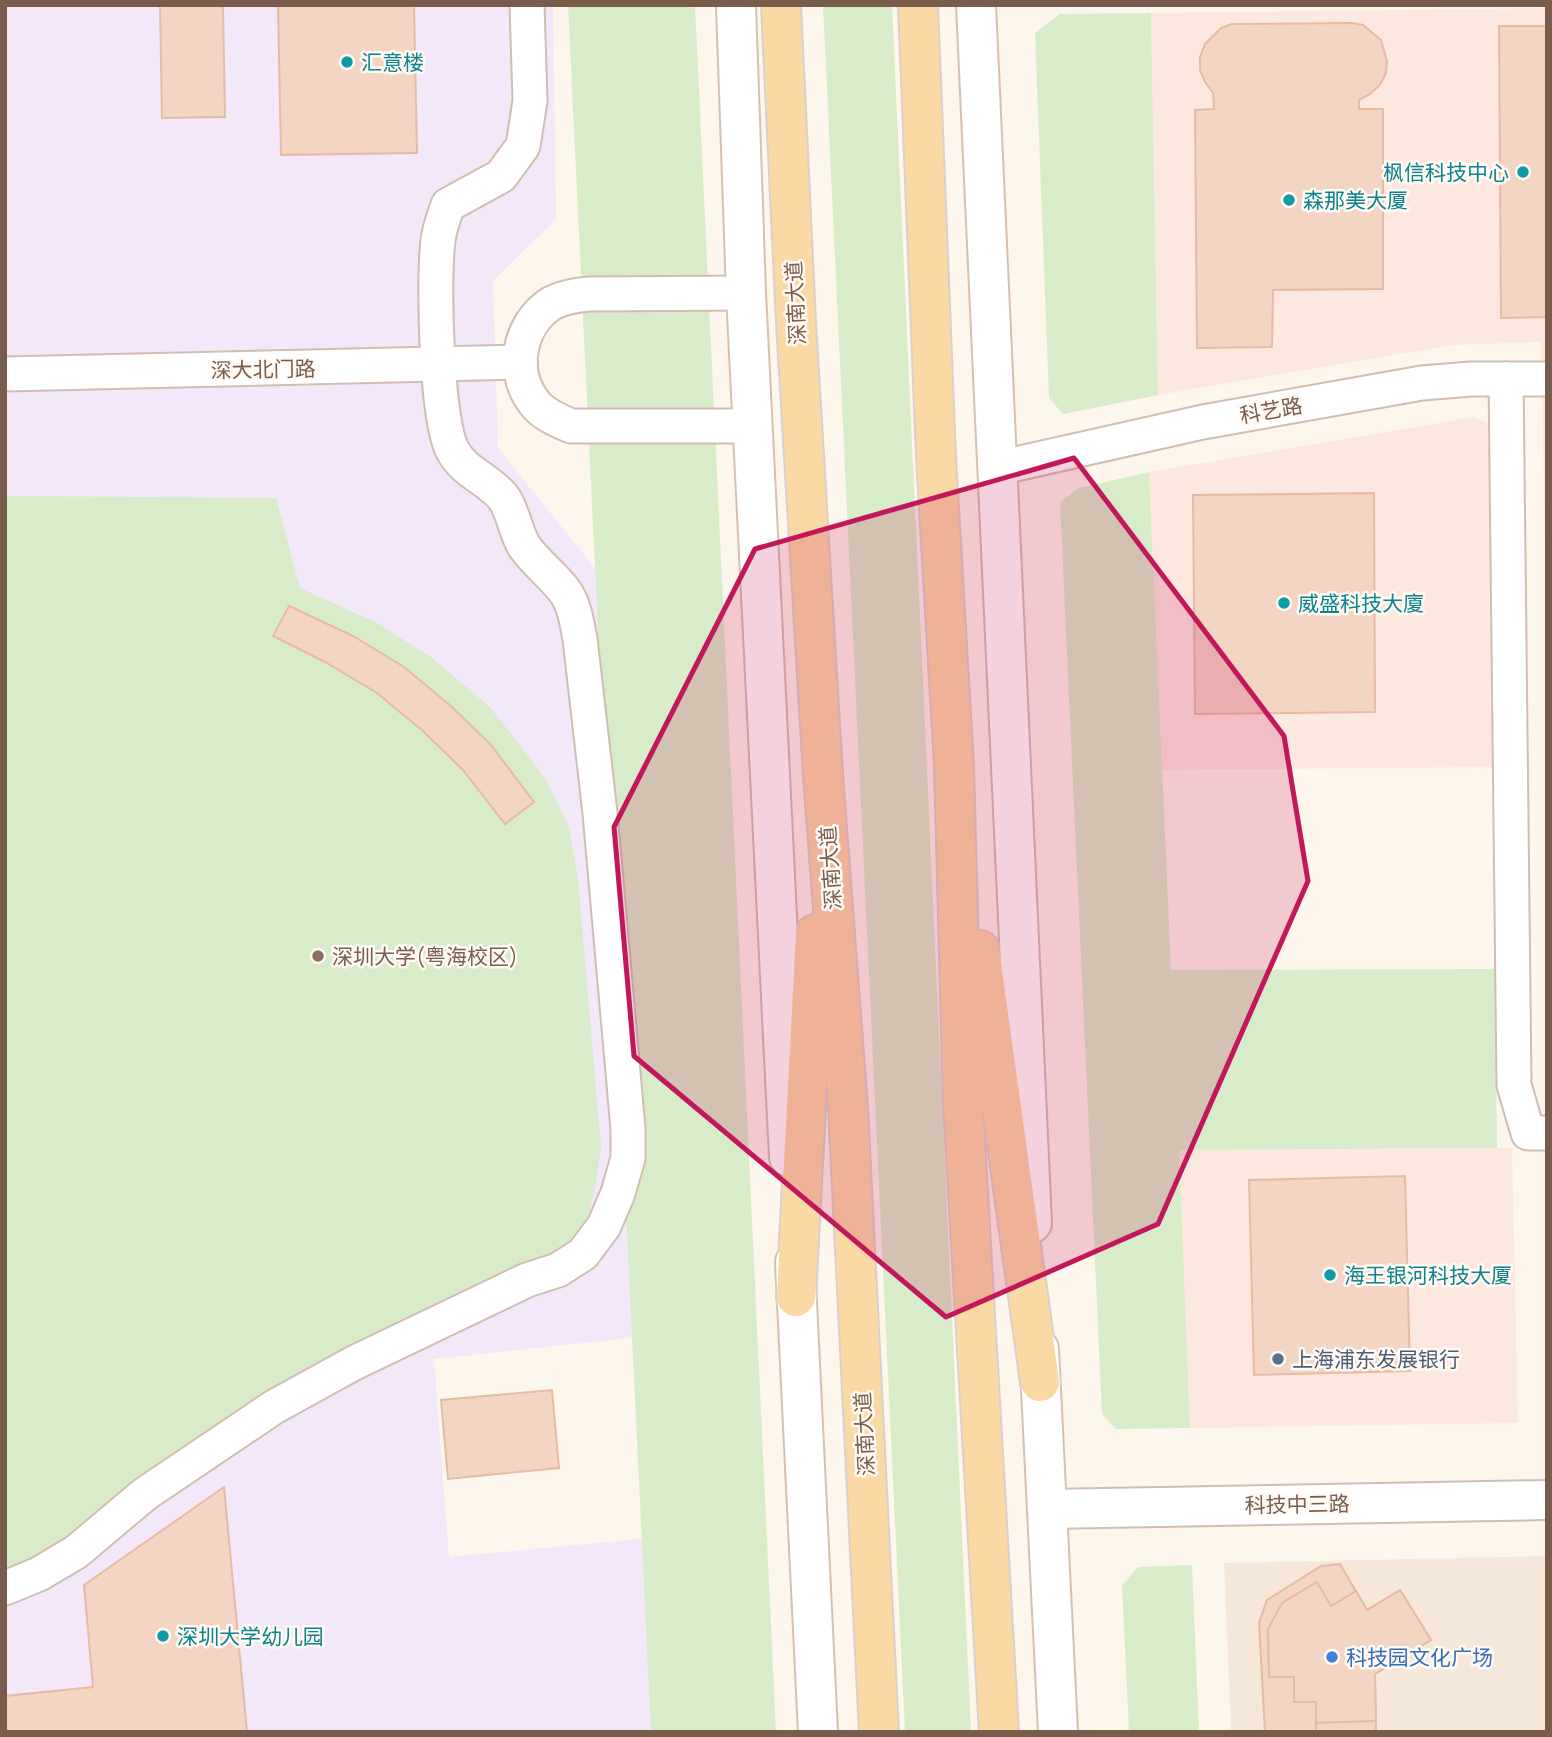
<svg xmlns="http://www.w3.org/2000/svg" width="1552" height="1737" font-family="Manrope,'Noto Sans SC',sans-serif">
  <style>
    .residential { fill: #f5e8da }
    .commercial { fill: #fde8e0 }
    .education { fill: #f3e8fa }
    .green { fill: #d8ecc9 }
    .building { fill: #f3d5c3; stroke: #e6bba3; stroke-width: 2 }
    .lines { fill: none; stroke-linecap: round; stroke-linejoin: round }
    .minor-casing { stroke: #d1beb0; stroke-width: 37 }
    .tertiary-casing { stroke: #d1beb0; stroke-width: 42 }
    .secondary-casing { stroke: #d6c0b0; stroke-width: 42 }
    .primary-casing { stroke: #dad1cd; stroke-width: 42 }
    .minor { stroke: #fff; stroke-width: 33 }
    .tertiary { stroke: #fff; stroke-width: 38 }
    .secondary { stroke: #fff; stroke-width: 38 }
    .primary { stroke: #fbd9a5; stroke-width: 38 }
    .marked { fill: #c2185b; fill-opacity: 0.2; stroke: #c2185b; stroke-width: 5; stroke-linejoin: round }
    .culture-dot { fill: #0f9aa8; stroke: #fffaf3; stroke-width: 2.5 }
    .education-dot { fill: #8d6e63; stroke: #fffaf3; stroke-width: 2.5 }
    .service-dot { fill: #5c6f8a; stroke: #fffaf3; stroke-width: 2.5 }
    .shop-dot { fill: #3f7fe0; stroke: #fffaf3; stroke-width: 2.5 }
    .labels { text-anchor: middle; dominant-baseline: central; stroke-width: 5; stroke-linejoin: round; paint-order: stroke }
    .culture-label { font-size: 21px; fill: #0d838f; stroke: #fffaf3; text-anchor: start }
    .street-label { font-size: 21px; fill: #7a5c4d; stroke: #fffaf3 }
    .education-label { font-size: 21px; fill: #785e54; stroke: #fffaf3; text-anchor: start }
    .service-label { font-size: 21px; fill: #4e5e75; stroke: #fffaf3; text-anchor: start }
    .shop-label { font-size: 21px; fill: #366cbe; stroke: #fffaf3; text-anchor: start }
  </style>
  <rect width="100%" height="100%" fill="#fdf6ec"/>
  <path class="residential" d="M 1547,1556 L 1547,1732 L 1231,1732 L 1224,1563 Z"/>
  <g class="commercial">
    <path d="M 1547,8 L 1547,653 L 1541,342 L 1453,345 L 1158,395 L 1151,13 Z"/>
    <path d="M 1474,417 L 1492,425 L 1495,767 L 1162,770 L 1149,472 Z"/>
    <path d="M 1512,1148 L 1518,1423 L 1190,1428 L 1178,1150 Z"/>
  </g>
  <path class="education" d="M 5,5 L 553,5 L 556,219 L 493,281 L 498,448 L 603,578 L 659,1335 L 434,1359 L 449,1557 L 670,1536 L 663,1732 L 5,1732 Z"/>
  <g class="green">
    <path d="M 568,5 L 695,5 L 776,1732 L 651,1732 Z"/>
    <path d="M 823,5 L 892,5 L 971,1732 L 905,1732 Z"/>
    <path d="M 1151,13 L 1158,395 L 1063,414 L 1049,398 L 1035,33 L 1060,14 Z"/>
    <path d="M 1149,472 L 1171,970 L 1495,969 L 1497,1148 L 1179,1150 L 1190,1428 L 1116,1429 L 1102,1414 L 1060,502 L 1079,488 Z"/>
    <path d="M 5,496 L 276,498 L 300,588 L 375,622 L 431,657 L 490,707 L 545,778 L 569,827 L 578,878 L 601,1147 L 596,1183 L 587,1222 L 571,1246 L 5,1576 Z"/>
    <path d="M 1192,1565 L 1199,1732 L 1129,1732 L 1122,1586 L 1138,1567 Z"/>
  </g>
  <g class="building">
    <path d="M 160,5 L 414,5 L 417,153 L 281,155 L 278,5 L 223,6 L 225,117 L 162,118 Z"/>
    <path d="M 1352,23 L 1363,25 L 1381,40 L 1387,61 L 1386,73 L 1380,85 L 1370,94 L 1359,100 L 1359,109 L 1383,109 L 1383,289 L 1273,290 L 1272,347 L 1197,348 L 1195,110 L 1214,109 L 1213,93 L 1205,82 L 1200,70 L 1200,57 L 1205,44 L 1221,28 L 1232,24 Z"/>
    <path d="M 1499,26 L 1547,26 L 1547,317 L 1501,318 Z"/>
    <path d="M 1374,493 L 1375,712 L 1195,714 L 1193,495 Z"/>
    <path d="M 289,606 L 353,636 L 404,667 L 452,707 L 491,745 L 534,802 L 505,824 L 463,770 L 424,732 L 377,693 L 325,662 L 273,636 Z"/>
    <path d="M 1405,1176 L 1410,1371 L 1254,1375 L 1249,1180 Z"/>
    <path d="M 552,1390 L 559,1468 L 448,1479 L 441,1400 Z"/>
    <path d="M 224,1487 L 247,1732 L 5,1732 L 5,1696 L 93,1687 L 84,1585 Z"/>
    <path d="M 1340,1564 L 1367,1610 L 1400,1590 L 1431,1640 L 1375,1674 L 1376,1732 L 1265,1732 L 1259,1623 L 1267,1600 L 1321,1566 Z"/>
    <path d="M 1317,1582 L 1331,1606 L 1356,1591 L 1367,1610 L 1400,1590 L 1431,1640 L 1375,1674 L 1376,1721 L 1316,1723 L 1316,1702 L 1294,1702 L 1294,1677 L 1269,1677 L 1268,1629 L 1282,1603 Z"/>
    <path d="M 1376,1721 L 1376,1732 L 1316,1732 L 1316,1723 Z"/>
  </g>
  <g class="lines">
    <defs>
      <g id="minor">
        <path d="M 746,293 L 589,294 C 576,295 564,297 552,303 C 517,325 509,376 538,407 C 547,416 559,421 571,426 L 753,426"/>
        <path d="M 5,374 L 520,362"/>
        <path d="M 1506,379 L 1514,1085 L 1528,1133 L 1547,1133"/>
        <path d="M 998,468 L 1203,422 L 1422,383 L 1471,379 L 1547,379"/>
        <path d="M 5,1588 L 39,1574 L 76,1552 L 145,1494 L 274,1407 L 354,1363 L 527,1280 L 558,1270 L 583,1254 L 604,1226 L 618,1193 L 628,1158 L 628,1129 L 600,813 L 580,639 C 577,623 574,602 563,589 C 551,574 535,562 524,546 C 515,531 513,510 503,497 C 488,479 464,472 453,451 C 436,423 433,277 438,241 C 439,229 444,217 448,205 L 501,176 L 523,146 L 530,101 L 527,5"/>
      </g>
      <path id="tertiary" d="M 1047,1509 L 1547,1500"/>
      <g id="secondary">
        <path d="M 736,5 L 746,293 L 789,1157"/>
        <path d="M 976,5 L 1032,1223"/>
        <path d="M 795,1262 L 818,1732"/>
        <path d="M 1039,1349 L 1058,1732"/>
      </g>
      <g id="primary">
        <path d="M 781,5 L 796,322 L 823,775 L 848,1108 L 879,1732"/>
        <path d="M 918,5 L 936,457 L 954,765 L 963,1105 L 999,1732"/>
        <path d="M 980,950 L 1040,1382"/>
        <path d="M 796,1297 L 815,934"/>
      </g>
    </defs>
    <use href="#minor" class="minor-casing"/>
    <use href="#tertiary" class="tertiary-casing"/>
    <use href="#secondary" class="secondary-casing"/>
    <use href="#primary" class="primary-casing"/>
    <use href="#minor" class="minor"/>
    <use href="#tertiary" class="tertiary"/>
    <use href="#secondary" class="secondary"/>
    <use href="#primary" class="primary"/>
  </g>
  <path class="marked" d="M 1074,458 L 1284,736 L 1308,881 L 1158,1224 L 946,1317 L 634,1056 L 614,827 L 755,549 Z"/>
  <g class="culture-dot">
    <circle cx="347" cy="62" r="7"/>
    <circle cx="1523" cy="172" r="7"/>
    <circle cx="1289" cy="200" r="7"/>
    <circle cx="1284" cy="603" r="7"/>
    <circle cx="1330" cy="1275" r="7"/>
    <circle cx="163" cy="1636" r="7"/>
  </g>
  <circle class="education-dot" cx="318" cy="956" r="7"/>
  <circle class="service-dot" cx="1278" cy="1359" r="7"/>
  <circle class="shop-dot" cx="1332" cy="1657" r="7"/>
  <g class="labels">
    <g class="culture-label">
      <text x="361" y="62">汇意楼</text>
      <text x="1509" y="172" text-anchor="end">枫信科技中心</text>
      <text x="1303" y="200">森那美大厦</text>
      <text x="1298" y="603">威盛科技大廈</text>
      <text x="1344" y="1275">海王银河科技大厦</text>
      <text x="177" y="1636">深圳大学幼儿园</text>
    </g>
    <g class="street-label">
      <text transform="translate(795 303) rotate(-93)">深南大道</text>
      <text transform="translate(263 369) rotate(-1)">深大北门路</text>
      <text transform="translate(1271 410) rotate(-10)">科艺路</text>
      <text transform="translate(830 868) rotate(-94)">深南大道</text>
      <text transform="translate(864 1434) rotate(-93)">深南大道</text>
      <text transform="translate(1297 1504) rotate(-1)">科技中三路</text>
    </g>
    <g class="education-label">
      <text x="332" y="956">深圳大学(粤海校区)</text>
    </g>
    <g class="service-label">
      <text x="1292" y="1359">上海浦东发展银行</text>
    </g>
    <g class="shop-label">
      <text x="1346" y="1657">科技园文化广场</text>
    </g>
  </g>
  <rect width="1552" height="1737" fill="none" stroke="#7a5c4d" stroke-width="14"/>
</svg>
